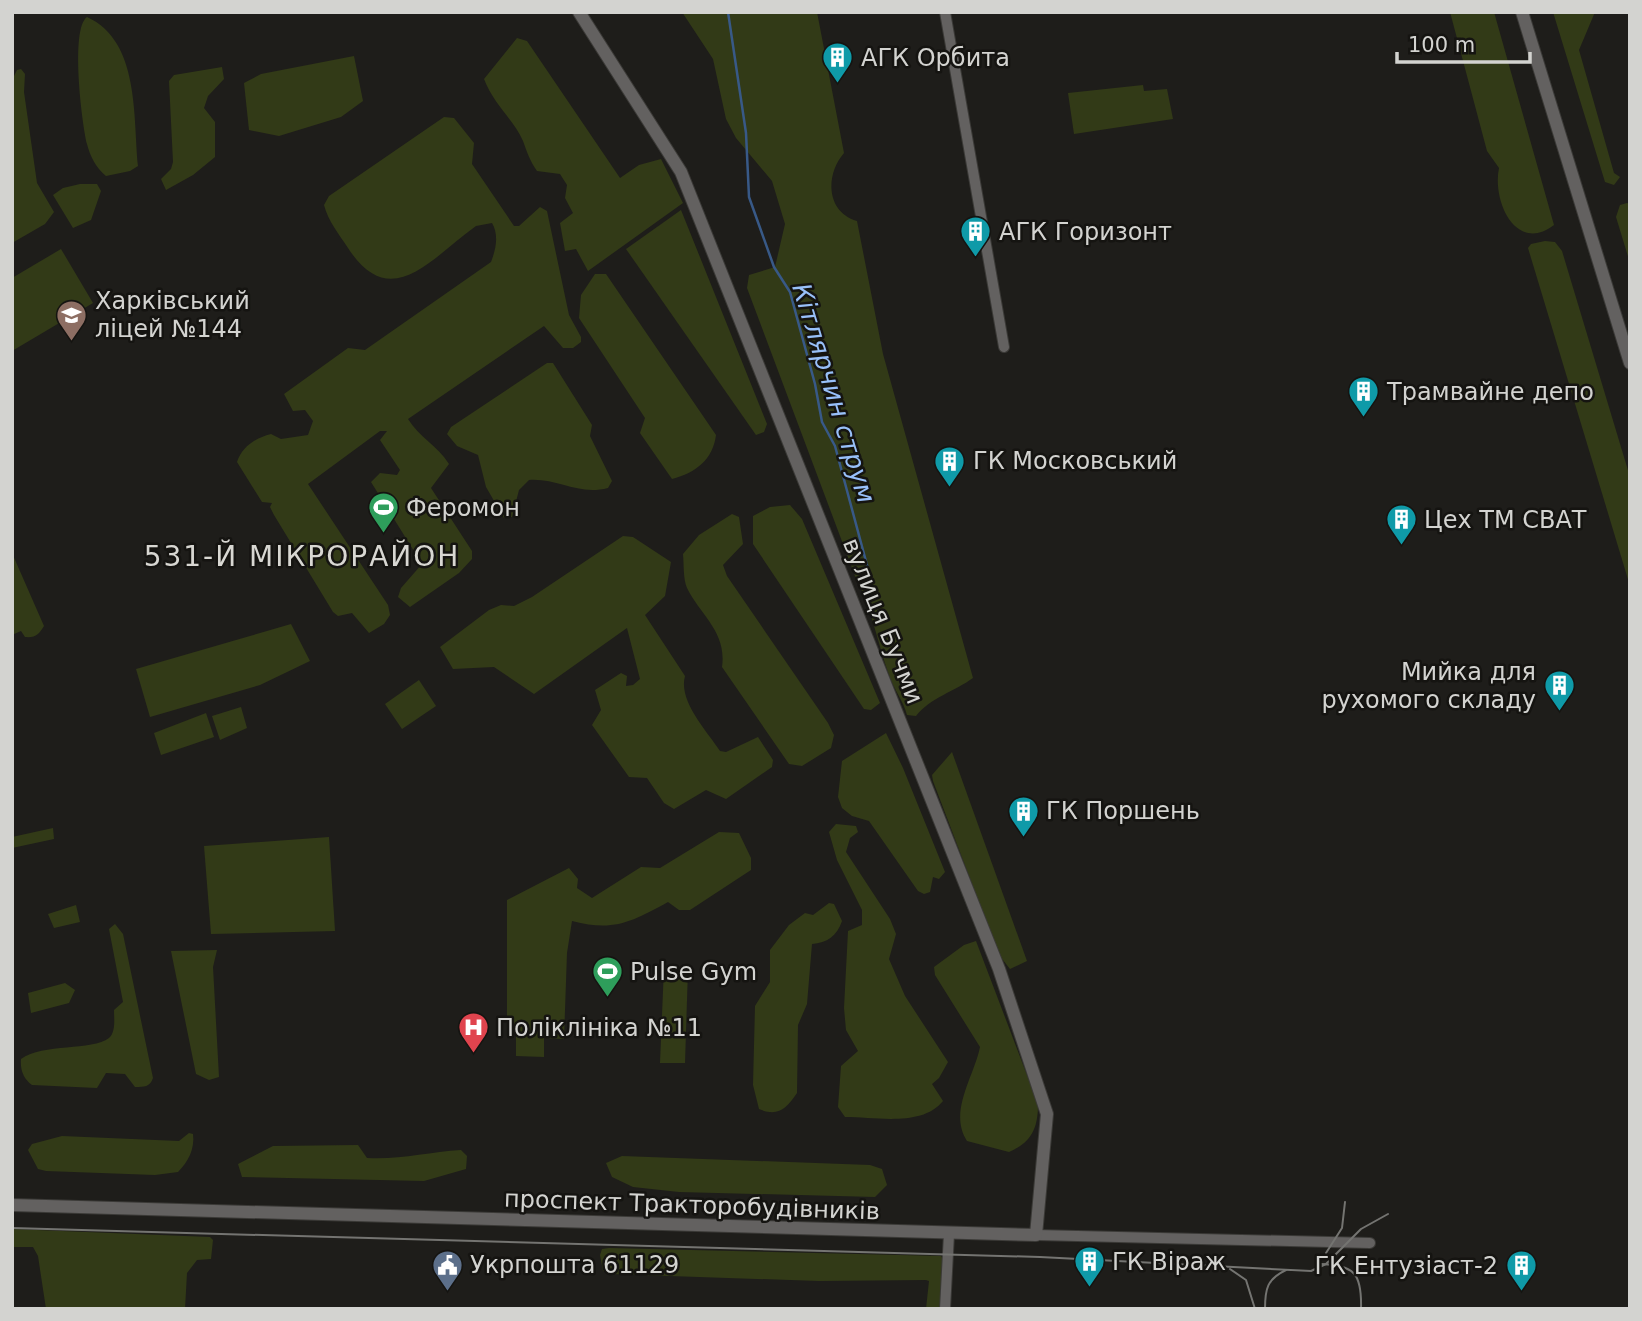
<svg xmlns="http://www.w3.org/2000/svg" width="1642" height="1321" font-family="'DejaVu Sans',sans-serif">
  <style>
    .green { fill: #323a17 }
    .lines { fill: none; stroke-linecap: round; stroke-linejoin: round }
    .stream { stroke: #385987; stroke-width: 2.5 }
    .minor-casing { stroke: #3b3a37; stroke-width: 12 }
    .tertiary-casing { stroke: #3b3a37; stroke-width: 14 }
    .minor { stroke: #636160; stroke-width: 10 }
    .tertiary { stroke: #636160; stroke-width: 12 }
    .tram { stroke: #747471; stroke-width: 2 }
    .labels { text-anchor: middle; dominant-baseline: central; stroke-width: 5; stroke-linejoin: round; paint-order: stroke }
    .poi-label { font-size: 24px; fill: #d3d3d0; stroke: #151411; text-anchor: start }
    .street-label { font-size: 24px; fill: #d3d3d0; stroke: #151411 }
    .water-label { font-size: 26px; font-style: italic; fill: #98c0f9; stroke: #151411 }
    .quarter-label { font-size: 28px; letter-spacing: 2px; fill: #d8d7d2; stroke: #151411 }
  </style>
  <rect width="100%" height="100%" fill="#1e1d1a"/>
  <g class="green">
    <path d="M 682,12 L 817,12 L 844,153 C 825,175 826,212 857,221 L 883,354 L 973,678 C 955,691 930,698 916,716 L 907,715 C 903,700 894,690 889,675 C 877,642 872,608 855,576 L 747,288 L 749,275 L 775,267 L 785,224 L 772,181 L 736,138 L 726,119 L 713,59 Z"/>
    <path d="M 1450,12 L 1494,12 L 1554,225 C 1516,254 1492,201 1499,168 L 1487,151 Z"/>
    <path d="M 1553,12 L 1595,12 L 1579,50 L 1614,173 L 1620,177 L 1614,185 L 1605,182 Z"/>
    <path d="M 87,17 C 140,41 133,117 138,166 L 130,171 L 106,176 C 96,168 90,156 87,144 C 82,123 70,29 87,17 Z"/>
    <path d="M 517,38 L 527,41 L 620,178 L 639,165 L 661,159 L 683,203 L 588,271 L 576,249 L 565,251 L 560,223 L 573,213 L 565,198 L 567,185 L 560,174 L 537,171 C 530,161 527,152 523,141 C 514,120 494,105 484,79 Z"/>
    <path d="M 354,56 L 363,101 L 341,117 L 279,136 L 249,130 L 244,83 L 261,74 Z"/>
    <path d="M 222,67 L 224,79 L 208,96 L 204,108 L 215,122 L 215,157 L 193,175 L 166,190 L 161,179 L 171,169 L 173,162 L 169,81 L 174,75 Z"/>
    <path d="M 21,69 L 25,74 L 24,92 L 37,183 L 54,212 L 45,224 L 12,243 L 12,80 L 17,70 Z"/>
    <path d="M 1143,85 L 1144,91 L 1167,89 L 1173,119 L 1074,134 L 1068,93 Z"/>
    <path d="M 444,117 L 454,118 L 474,143 L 472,164 L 514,226 L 519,226 L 540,207 L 547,211 L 569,315 L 581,337 L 581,342 L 573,348 L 563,348 L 544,326 L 408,419 C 419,437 437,445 449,464 L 431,488 L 472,551 L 472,559 L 459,573 L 410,607 L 398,597 L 401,588 L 422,564 L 371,482 L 380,473 L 397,475 L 400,470 L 380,440 L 387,431 L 380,431 L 308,484 L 388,605 L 390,615 L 384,624 L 369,633 L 352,613 L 338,616 L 333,612 L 274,515 L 270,507 L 272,503 L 262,502 L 237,462 C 242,447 255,438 271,434 L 281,439 L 308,435 L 313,421 L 305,410 L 293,411 L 284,394 L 348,348 L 365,350 L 491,262 C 496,249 499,235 492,223 L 476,226 C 431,258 391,314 348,248 C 339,234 328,221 324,205 L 329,196 Z"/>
    <path d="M 80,184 L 97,184 L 101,191 L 91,220 L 73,228 L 53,195 L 63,188 Z"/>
    <path d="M 1627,203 L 1630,204 L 1630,263 L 1616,217 L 1620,205 Z"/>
    <path d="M 681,210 L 767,424 L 764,432 L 756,435 L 626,249 Z"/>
    <path d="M 1545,241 L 1555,242 L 1562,251 L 1630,477 L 1630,586 L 1528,248 L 1531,244 Z"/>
    <path d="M 61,249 L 93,303 L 12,351 L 12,278 Z"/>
    <path d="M 595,274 L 606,274 L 716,435 C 713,459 696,473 672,479 L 640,433 L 645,418 L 579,318 L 581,295 Z"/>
    <path d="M 547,363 L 553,363 L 592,425 L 590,436 L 612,481 L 608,488 C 578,496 558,478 529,480 L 519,490 L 512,517 L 504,518 L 486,487 L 478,455 L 457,446 L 447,434 L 451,427 Z"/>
    <path d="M 790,505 L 802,519 L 880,703 L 871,710 L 864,709 L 753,544 L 753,516 L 770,507 Z"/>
    <path d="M 732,514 L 739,517 L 743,544 L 723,565 L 727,576 L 828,723 L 834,735 L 831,748 L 802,766 L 789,764 L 722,667 C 727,632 701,616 687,588 C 683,579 684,564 683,554 L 699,535 Z"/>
    <path d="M 623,536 L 633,537 L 671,562 L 665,596 L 645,615 L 685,676 C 678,701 707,731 720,751 L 726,752 L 758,737 L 773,760 L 772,767 L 726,799 L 706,790 L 674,809 L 664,803 L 647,778 L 629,777 L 592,725 L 601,710 L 595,690 L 621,673 L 627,676 L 626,686 L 633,685 L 640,679 L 627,628 L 534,694 L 494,667 L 453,669 L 440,647 L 489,610 L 501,605 L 514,606 L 532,597 Z"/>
    <path d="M 12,553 L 44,626 C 39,634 36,638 25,637 L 21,631 L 12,635 Z"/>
    <path d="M 291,624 L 310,661 L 260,685 L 150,717 L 136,669 Z"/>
    <path d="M 419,680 L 436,706 L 402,729 L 385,704 Z"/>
    <path d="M 241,707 L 247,728 L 220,740 L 212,716 Z"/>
    <path d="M 206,713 L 214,737 L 161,755 L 154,733 Z"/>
    <path d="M 886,733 L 903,768 L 945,872 L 939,879 L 933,877 L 930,892 L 924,894 L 918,891 L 869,821 L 852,816 L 842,808 L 838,797 L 842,761 Z"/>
    <path d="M 952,752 L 1027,961 L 1010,969 L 999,955 L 933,781 L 932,775 Z"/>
    <path d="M 836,824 L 856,826 L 858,832 L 850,838 L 846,852 L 890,919 L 896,934 L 889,959 L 905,996 L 948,1062 L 939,1078 L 932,1084 L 943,1101 C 922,1127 877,1117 845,1117 L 838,1107 L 841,1066 L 858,1051 L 846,1030 L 844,1008 L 848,931 L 862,925 L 862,910 L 837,860 L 829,832 Z"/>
    <path d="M 53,828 L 54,839 L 12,848 L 12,837 Z"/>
    <path d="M 719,832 L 739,833 L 751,858 L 751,870 L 690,910 L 679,910 L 668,902 C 631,922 614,932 572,921 L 567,953 L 564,1039 L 544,1038 L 544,1057 L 516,1056 L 516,1032 L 507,1031 L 507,900 L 569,868 L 578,879 L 577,888 L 592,898 L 641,867 L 660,868 Z"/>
    <path d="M 329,837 L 335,931 L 211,934 L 204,846 Z"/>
    <path d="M 829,903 L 834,904 L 842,921 C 837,936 827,943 812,944 L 807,1004 L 798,1025 L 797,1093 C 786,1109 778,1117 759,1109 L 753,1085 L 755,1006 L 770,982 L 770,950 L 789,925 L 805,913 L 813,915 Z"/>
    <path d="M 76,905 L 80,922 L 54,928 L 48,914 Z"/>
    <path d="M 115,924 L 123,934 L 153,1078 C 150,1087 144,1087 135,1087 L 125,1074 L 106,1073 L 97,1088 L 32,1085 C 24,1079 20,1071 21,1059 C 43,1043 92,1051 109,1038 C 116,1032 114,1018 114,1010 L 123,1002 L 109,929 Z"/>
    <path d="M 976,941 L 1038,1104 C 1038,1128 1032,1142 1009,1152 L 967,1141 C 948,1112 974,1077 980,1047 L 935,975 L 934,967 L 964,945 Z"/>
    <path d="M 217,950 L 213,967 L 219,1077 L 209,1080 L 196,1074 L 171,951 Z"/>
    <path d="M 664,967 L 688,969 L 685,1063 L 660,1063 Z"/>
    <path d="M 65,983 L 75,990 L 69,1003 L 31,1013 L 28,993 Z"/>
    <path d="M 189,1133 L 193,1134 C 195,1149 188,1162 178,1172 L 155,1175 L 46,1171 L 38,1169 L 28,1150 L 32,1144 L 62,1136 L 179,1141 Z"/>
    <path d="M 358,1145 L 367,1158 C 398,1160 429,1152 461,1150 L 467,1156 L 466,1169 L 424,1181 L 242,1177 L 238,1164 L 273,1146 Z"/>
    <path d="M 622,1156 L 870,1165 L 882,1169 L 887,1185 L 875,1197 L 679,1192 L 633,1187 L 612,1177 L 606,1163 Z"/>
    <path d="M 12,1229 L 210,1237 L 213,1240 L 211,1259 L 197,1260 L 187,1273 L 185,1309 L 46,1309 L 38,1256 L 33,1247 L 12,1247 Z"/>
    <path d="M 609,1248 L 941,1256 L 944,1261 L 943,1309 L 926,1309 L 929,1281 L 926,1280 L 819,1281 L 612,1274 L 603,1271 L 600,1255 L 602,1249 Z"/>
  </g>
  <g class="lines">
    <path class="stream" d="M 728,12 L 746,133 L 749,197 L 774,267 L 790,292 L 815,384 L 822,422 L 835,446 L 871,580"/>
    <defs>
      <g id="minor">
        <path d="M 945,12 L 1004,347"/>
        <path d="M 1036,1235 L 1370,1243"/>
        <path d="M 945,1309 L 949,1234"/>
      </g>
      <g id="tertiary">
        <path d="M 1522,12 L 1630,363"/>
        <path d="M 12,1205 L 1036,1235 L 1047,1114 L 999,969 L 681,172 L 579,12"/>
      </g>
    </defs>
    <use href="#minor" class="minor-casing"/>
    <use href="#tertiary" class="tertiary-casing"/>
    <use href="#minor" class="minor"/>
    <use href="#tertiary" class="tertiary"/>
    <g class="tram">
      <path d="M 12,1228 L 1040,1257 L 1311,1271 L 1326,1264 L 1361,1229 L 1388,1214"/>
      <path d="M 1326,1253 L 1342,1228 L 1345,1202"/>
      <path d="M 1321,1264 C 1355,1265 1362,1274 1361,1309"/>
      <path d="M 1230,1269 L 1246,1280 L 1255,1309"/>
      <path d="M 1265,1309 C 1265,1289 1267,1279 1286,1270"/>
    </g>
  </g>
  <defs>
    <symbol id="building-pin" viewBox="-11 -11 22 30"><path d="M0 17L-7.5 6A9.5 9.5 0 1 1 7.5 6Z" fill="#0f9aa8" stroke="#151411"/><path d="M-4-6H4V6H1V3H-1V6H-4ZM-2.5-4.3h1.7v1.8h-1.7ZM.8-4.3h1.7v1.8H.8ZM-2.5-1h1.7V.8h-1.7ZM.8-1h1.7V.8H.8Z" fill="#fff"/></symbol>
    <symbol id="school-pin" viewBox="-11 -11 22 30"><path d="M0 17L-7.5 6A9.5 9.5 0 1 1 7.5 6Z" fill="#8d6e63" stroke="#151411"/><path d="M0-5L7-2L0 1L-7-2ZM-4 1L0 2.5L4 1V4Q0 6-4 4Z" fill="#fff"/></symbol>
    <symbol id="stadium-pin" viewBox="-11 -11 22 30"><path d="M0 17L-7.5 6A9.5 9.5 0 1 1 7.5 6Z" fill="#2e9e5b" stroke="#151411"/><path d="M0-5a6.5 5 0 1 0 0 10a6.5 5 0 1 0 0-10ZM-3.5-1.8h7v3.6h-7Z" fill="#fff"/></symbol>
    <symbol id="hospital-pin" viewBox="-11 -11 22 30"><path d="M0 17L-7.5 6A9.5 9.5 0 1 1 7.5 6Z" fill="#e0444e" stroke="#151411"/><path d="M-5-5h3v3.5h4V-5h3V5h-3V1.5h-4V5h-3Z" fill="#fff"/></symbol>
    <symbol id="civic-pin" viewBox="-11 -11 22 30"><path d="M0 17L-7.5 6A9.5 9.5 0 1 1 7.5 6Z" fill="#5c6f8a" stroke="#151411"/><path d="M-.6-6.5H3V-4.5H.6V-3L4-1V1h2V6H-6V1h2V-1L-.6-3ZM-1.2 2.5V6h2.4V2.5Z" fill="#fff"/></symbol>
  </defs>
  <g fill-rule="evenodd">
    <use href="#building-pin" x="820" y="40" width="35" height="47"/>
    <use href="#building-pin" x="958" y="214" width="35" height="47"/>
    <use href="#school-pin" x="54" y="298" width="35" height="47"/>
    <use href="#building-pin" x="1346" y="374" width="35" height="47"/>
    <use href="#building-pin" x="932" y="444" width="35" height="47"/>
    <use href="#stadium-pin" x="366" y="490" width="35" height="47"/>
    <use href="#building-pin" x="1384" y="502" width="35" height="47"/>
    <use href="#building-pin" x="1542" y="668" width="35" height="47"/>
    <use href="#building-pin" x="1006" y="794" width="35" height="47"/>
    <use href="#stadium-pin" x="590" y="954" width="35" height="47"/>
    <use href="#hospital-pin" x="456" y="1010" width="35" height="47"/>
    <use href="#building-pin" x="1072" y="1244" width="35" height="47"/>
    <use href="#civic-pin" x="430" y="1248" width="35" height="47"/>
    <use href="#building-pin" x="1504" y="1248" width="35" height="47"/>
  </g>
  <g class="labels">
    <g class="poi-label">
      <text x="861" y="58">АГК Орбита</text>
      <text x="999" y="232">АГК Горизонт</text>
      <text x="95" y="301">Харківський<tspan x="95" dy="28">ліцей №144</tspan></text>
      <text x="1387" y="392">Трамвайне депо</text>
      <text x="973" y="461">ГК Московський</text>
      <text x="406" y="508">Феромон</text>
      <text x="1424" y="520">Цех ТМ СВАТ</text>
      <text x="1536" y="672" text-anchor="end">Мийка для<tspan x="1536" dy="28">рухомого складу</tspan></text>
      <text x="1046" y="811">ГК Поршень</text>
      <text x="630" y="972">Pulse Gym</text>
      <text x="496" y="1028">Поліклініка №11</text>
      <text x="1112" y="1262">ГК Віраж</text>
      <text x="470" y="1265">Укрпошта 61129</text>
      <text x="1498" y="1266" text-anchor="end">ГК Ентузіаст-2</text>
    </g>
    <g class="street-label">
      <text transform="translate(883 621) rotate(68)">вулиця Бучми</text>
      <text transform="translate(692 1205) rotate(2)">проспект Тракторобудівників</text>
    </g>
    <g class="water-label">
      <text transform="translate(834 393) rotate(73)">Кітлярчин струм</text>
    </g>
    <g class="quarter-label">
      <text x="302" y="556">531-Й МІКРОРАЙОН</text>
    </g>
  </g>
  <rect width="1642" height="1321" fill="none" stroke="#d3d3d0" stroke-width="28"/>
  <path d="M1397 52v10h133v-10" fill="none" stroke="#d3d3d0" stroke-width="3.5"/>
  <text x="1408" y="52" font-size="21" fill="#d3d3d0" stroke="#151411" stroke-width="5" paint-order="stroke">100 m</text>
</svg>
